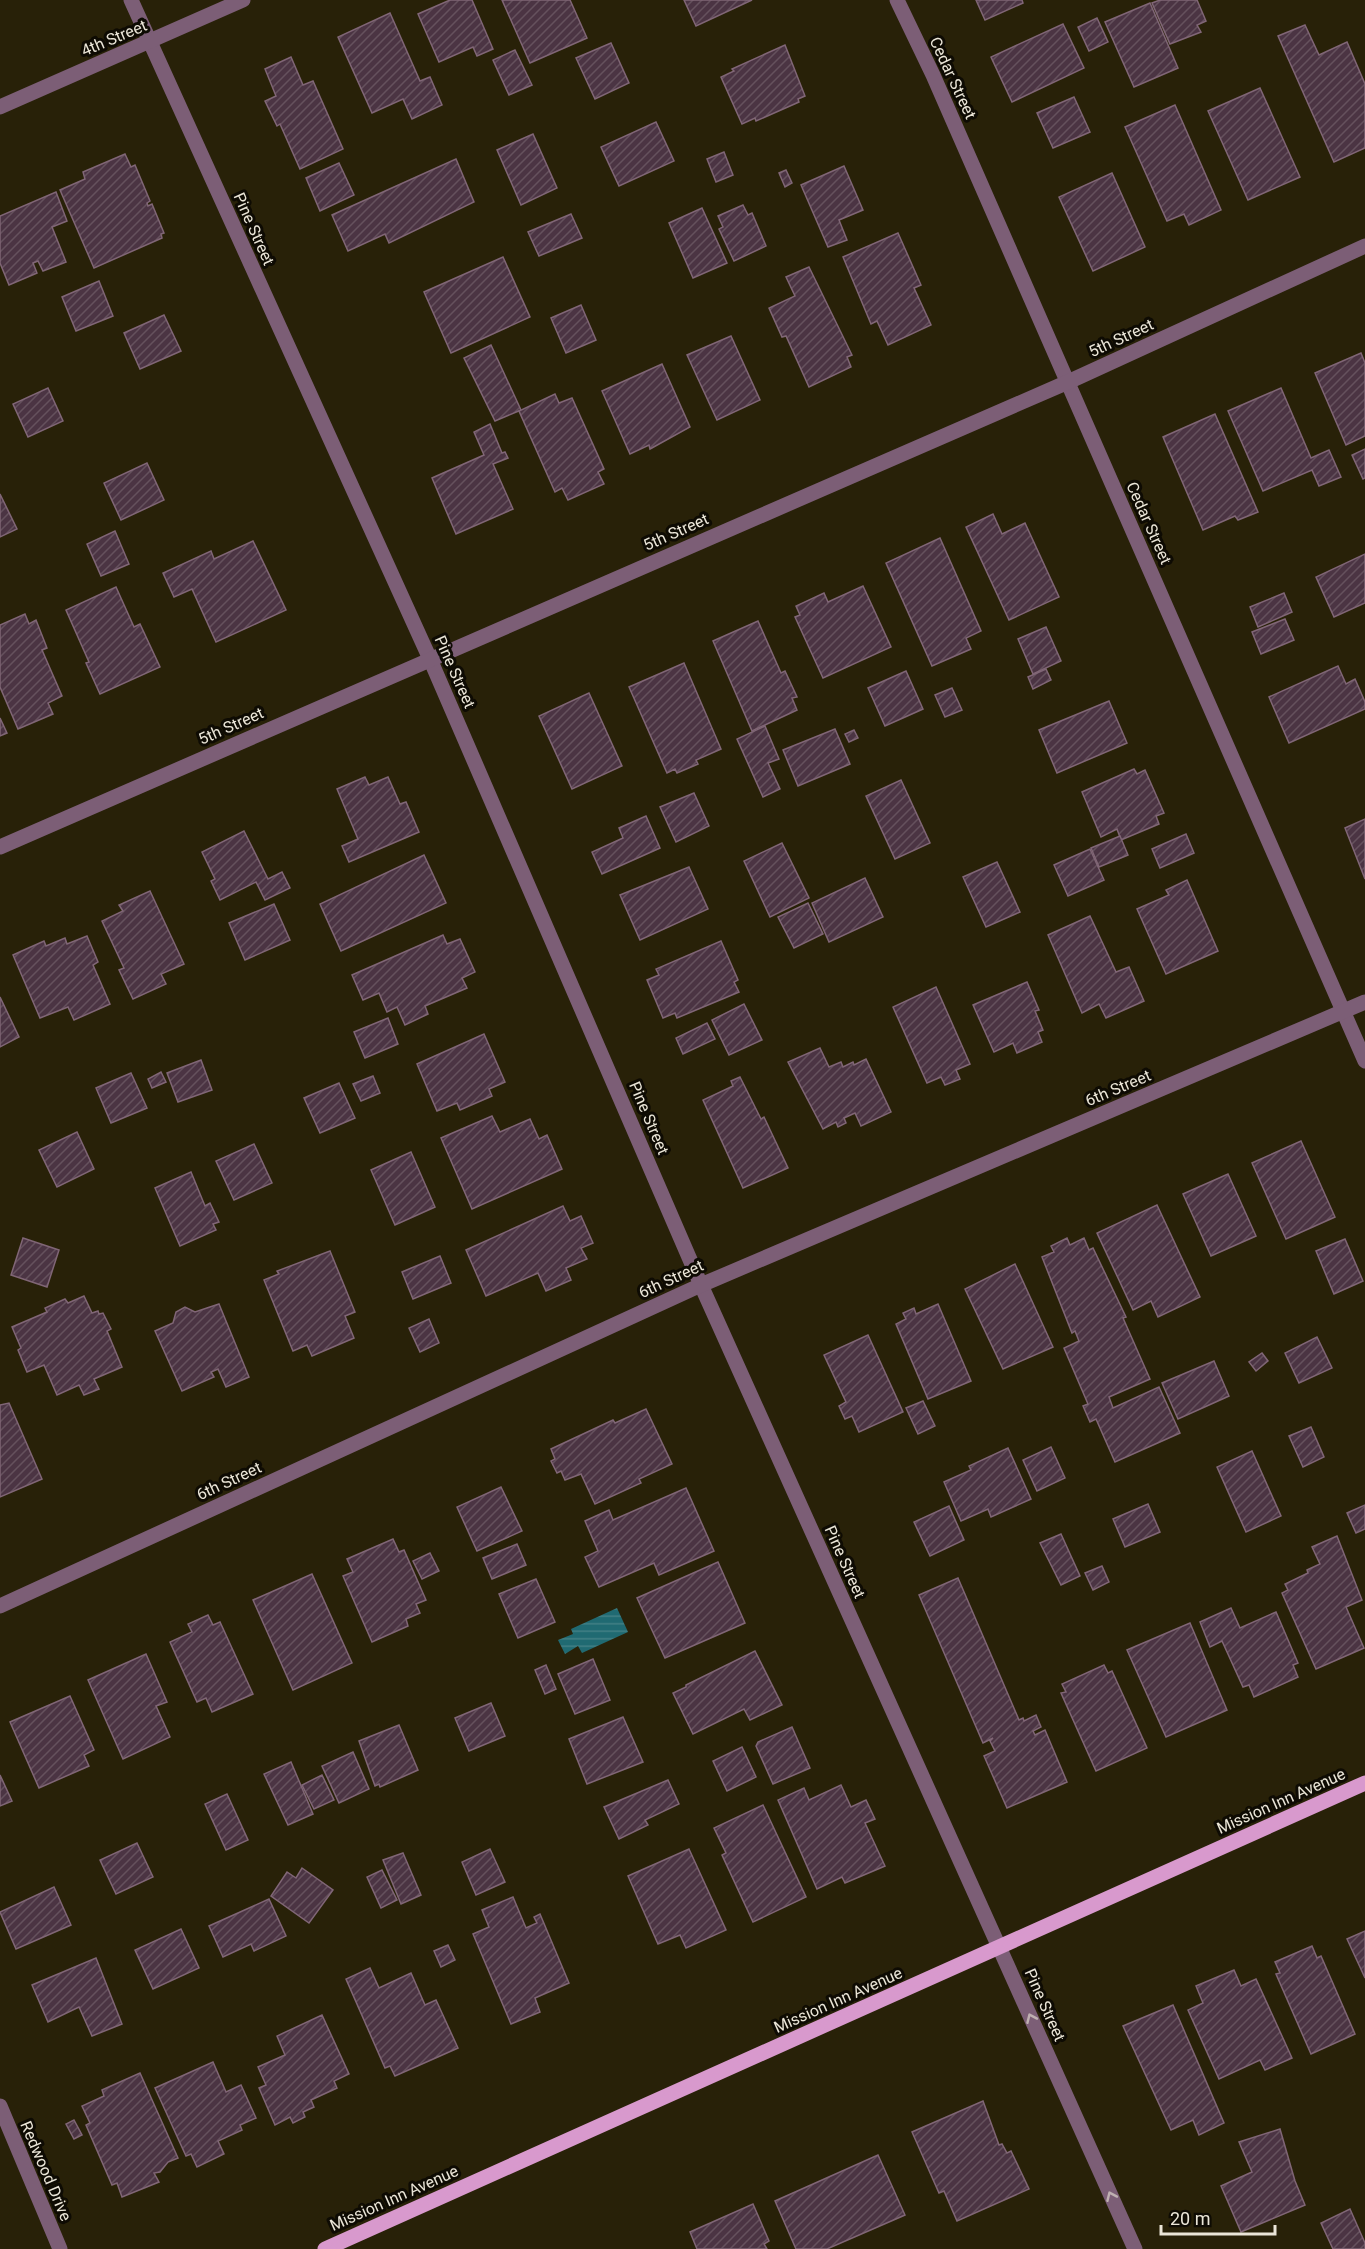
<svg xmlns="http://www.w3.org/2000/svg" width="1365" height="2249" font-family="Roboto,sans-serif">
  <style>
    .water { fill: url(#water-rules) }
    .building { fill: url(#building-hatch); stroke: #806676; stroke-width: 1.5 }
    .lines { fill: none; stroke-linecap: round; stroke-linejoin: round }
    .minor { stroke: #7c5e76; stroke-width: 15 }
    .primary { stroke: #d899cd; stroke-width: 15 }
    .oneway { stroke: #bfb0b1 }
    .labels { text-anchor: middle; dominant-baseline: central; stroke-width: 6; stroke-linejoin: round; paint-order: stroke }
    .street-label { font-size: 16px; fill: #ebe6d8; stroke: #0e0b03 }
  </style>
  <defs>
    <pattern id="water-rules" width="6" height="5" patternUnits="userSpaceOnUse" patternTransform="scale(1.5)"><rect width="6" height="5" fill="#206a72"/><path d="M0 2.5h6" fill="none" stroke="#417f85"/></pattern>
    <pattern id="building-hatch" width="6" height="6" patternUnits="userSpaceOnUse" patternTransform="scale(1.5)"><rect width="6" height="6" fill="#4b3443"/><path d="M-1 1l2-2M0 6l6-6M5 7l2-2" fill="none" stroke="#65515d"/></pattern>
  </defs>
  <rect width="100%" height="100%" fill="#282108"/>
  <path class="water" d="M 617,1608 L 628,1632 L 582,1653 L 578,1646 L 565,1654 L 558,1640 L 573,1634 L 571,1629 Z"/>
  <g class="building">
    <path d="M 450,0 L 472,0 L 493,49 L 477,56 L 473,47 L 439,62 L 418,14 Z"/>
    <path d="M 502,0 L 570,0 L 587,38 L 530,63 Z"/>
    <path d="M 684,0 L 752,0 L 696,26 Z"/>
    <path d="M 976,0 L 1022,0 L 1023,3 L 985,20 Z"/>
    <path d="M 1160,0 L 1197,0 L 1206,21 L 1197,25 L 1201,32 L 1170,44 L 1152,3 Z"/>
    <path d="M 1150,3 L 1178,68 L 1134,87 L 1105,22 Z"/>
    <path d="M 390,13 L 420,81 L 430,77 L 442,105 L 412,119 L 403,99 L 372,113 L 338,37 Z"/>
    <path d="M 1097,18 L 1108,42 L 1089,51 L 1078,27 Z"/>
    <path d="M 1063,24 L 1084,68 L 1012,102 L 991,57 Z"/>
    <path d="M 1305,25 L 1319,55 L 1347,42 L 1365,84 L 1365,148 L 1334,162 L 1278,36 Z"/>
    <path d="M 611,43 L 629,83 L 595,99 L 576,58 Z"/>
    <path d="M 785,45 L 805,96 L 798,99 L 799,102 L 756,121 L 755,118 L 742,124 L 721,77 L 734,71 L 732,69 Z"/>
    <path d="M 515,50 L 532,85 L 509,95 L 493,60 Z"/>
    <path d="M 291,57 L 303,85 L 313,81 L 343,149 L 300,169 L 280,124 L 277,126 L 265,101 L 276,96 L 265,69 Z"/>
    <path d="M 1260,88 L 1300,177 L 1248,200 L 1208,111 Z"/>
    <path d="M 1074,97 L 1090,132 L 1053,148 L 1037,113 Z"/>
    <path d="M 1175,105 L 1221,210 L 1189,225 L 1184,214 L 1167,221 L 1125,127 Z"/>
    <path d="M 656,122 L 674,161 L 619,186 L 601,147 Z"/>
    <path d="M 533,134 L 557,188 L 521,205 L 497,150 Z"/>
    <path d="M 724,152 L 733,175 L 716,182 L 707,159 Z"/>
    <path d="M 125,154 L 131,167 L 135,165 L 150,201 L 147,203 L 148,206 L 152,204 L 164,233 L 161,234 L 162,238 L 94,268 L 60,190 L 85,179 L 83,172 Z"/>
    <path d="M 456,159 L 474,202 L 389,243 L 385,234 L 348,251 L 332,215 Z"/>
    <path d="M 339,163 L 354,195 L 320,211 L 306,178 Z"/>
    <path d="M 844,166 L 863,210 L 839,220 L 847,240 L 828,247 L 801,185 Z"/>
    <path d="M 786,170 L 792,183 L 785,187 L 779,173 Z"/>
    <path d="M 1112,173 L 1145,247 L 1093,271 L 1059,197 Z"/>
    <path d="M 56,192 L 67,221 L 52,227 L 66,262 L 43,271 L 38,261 L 33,263 L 37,273 L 9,285 L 0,263 L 0,216 Z"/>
    <path d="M 743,205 L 748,215 L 752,213 L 766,246 L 734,261 L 719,229 L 723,227 L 718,216 Z"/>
    <path d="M 702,208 L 727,263 L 693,278 L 669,223 Z"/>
    <path d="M 571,214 L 582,238 L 539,256 L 528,232 Z"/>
    <path d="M 898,233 L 921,285 L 914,288 L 931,325 L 888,345 L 877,321 L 871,324 L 843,257 Z"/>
    <path d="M 503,257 L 530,317 L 451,353 L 424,292 Z"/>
    <path d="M 809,267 L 852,355 L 847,357 L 851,367 L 809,387 L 786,336 L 782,337 L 769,308 L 795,296 L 786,277 Z"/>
    <path d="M 99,281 L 113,316 L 76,331 L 62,297 Z"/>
    <path d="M 581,305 L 596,340 L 566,353 L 551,318 Z"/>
    <path d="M 164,315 L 181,351 L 140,369 L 124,333 Z"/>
    <path d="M 731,336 L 760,400 L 717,420 L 687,355 Z"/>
    <path d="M 491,345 L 521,410 L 495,421 L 464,358 Z"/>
    <path d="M 1361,353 L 1365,363 L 1365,436 L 1346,445 L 1315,373 Z"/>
    <path d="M 662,364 L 690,427 L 650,449 L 649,445 L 630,454 L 602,391 Z"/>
    <path d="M 48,388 L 63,421 L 28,437 L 13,404 Z"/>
    <path d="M 1281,388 L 1311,458 L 1329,450 L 1341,477 L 1319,486 L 1312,470 L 1263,491 L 1228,411 Z"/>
    <path d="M 555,394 L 559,403 L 572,398 L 604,469 L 598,472 L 604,484 L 568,500 L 562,488 L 555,492 L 519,411 Z"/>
    <path d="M 1215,414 L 1258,512 L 1238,520 L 1235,516 L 1203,530 L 1163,437 Z"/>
    <path d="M 490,424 L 502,453 L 505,452 L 508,458 L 493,464 L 513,509 L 456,534 L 432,478 L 484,455 L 474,432 Z"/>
    <path d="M 1365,449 L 1365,478 L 1363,479 L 1352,455 Z"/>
    <path d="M 147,463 L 164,500 L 121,520 L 104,483 Z"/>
    <path d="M 0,494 L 17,529 L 0,537 Z"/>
    <path d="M 993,514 L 1002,534 L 1025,523 L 1059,597 L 1009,620 L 966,527 Z"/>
    <path d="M 115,531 L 129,564 L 101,576 L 87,544 Z"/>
    <path d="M 940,538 L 981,631 L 966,638 L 971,649 L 932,666 L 886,563 Z"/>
    <path d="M 253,541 L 286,610 L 216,642 L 192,589 L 174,597 L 163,573 L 211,551 L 214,559 Z"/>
    <path d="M 1365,554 L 1365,603 L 1334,617 L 1316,577 Z"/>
    <path d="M 863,586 L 891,647 L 823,678 L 795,617 L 800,615 L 796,606 L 824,593 L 828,602 Z"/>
    <path d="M 116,587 L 134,627 L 140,624 L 160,667 L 100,694 L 86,663 L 89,662 L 66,610 Z"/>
    <path d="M 1284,593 L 1292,612 L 1258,627 L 1250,607 Z"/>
    <path d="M 25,614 L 29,624 L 36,620 L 47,648 L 42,650 L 62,696 L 48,703 L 53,714 L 18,729 L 0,687 L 0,625 Z"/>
    <path d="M 1285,619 L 1294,640 L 1261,654 L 1252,632 Z"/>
    <path d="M 758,621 L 781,673 L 785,671 L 797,697 L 792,698 L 797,710 L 752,731 L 713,641 Z"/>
    <path d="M 1046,627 L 1061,661 L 1033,674 L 1018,639 Z"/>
    <path d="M 684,663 L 721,749 L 696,760 L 698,764 L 677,773 L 675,769 L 667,773 L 629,687 Z"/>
    <path d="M 1338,666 L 1346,684 L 1355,679 L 1365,702 L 1365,709 L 1289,743 L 1269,697 Z"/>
    <path d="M 1046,669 L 1051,680 L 1033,689 L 1028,677 Z"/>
    <path d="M 906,671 L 923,709 L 885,726 L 868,688 Z"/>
    <path d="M 952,688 L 962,710 L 945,717 L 935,695 Z"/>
    <path d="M 589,693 L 622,766 L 572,789 L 539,716 Z"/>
    <path d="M 1109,701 L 1127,743 L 1057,773 L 1039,730 Z"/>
    <path d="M 0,718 L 7,733 L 0,736 Z"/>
    <path d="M 765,726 L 779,759 L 768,763 L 780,789 L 763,797 L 737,739 Z"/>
    <path d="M 835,729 L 850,764 L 798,786 L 783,750 Z"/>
    <path d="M 854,730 L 858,738 L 849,742 L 845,734 Z"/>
    <path d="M 1134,769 L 1137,774 L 1145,770 L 1164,813 L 1156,816 L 1159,824 L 1121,840 L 1117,829 L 1101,837 L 1082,792 Z"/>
    <path d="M 365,777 L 369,785 L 388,777 L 400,804 L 406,802 L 419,832 L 349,862 L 342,846 L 358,839 L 337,789 Z"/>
    <path d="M 901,780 L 930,843 L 895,859 L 866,796 Z"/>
    <path d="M 694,793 L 709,826 L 676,842 L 660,807 Z"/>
    <path d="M 646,816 L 660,848 L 602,874 L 592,852 L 623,838 L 619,828 Z"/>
    <path d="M 1365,819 L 1365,879 L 1345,828 Z"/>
    <path d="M 244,831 L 268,879 L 282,872 L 290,888 L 265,900 L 256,882 L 220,900 L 211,881 L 215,879 L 202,852 Z"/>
    <path d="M 1186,834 L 1194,853 L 1160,868 L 1152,849 Z"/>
    <path d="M 1120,836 L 1128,855 L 1099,867 L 1091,848 Z"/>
    <path d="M 782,843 L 809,898 L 770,917 L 744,861 Z"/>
    <path d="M 1090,849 L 1104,880 L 1068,896 L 1054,865 Z"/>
    <path d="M 424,855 L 446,903 L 341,951 L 320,904 Z"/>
    <path d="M 997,862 L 1020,912 L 986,927 L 963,877 Z"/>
    <path d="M 689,867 L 708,909 L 640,940 L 620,895 Z"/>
    <path d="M 865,878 L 883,917 L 829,942 L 812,903 Z"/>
    <path d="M 1187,880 L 1218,951 L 1166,974 L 1137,909 L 1169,895 L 1166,890 Z"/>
    <path d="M 150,891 L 184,964 L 161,974 L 166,984 L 133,999 L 119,970 L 124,968 L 102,921 L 123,911 L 119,905 Z"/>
    <path d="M 808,903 L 823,934 L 794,948 L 778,917 Z"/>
    <path d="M 274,904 L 290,940 L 245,960 L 229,923 Z"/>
    <path d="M 1090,916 L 1116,972 L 1129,967 L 1144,1001 L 1106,1018 L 1099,1004 L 1082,1013 L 1048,935 Z"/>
    <path d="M 443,935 L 447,944 L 460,939 L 475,972 L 462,978 L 467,988 L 425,1006 L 428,1014 L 405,1025 L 397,1007 L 387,1012 L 379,993 L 363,1000 L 352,975 Z"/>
    <path d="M 87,936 L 98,962 L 93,965 L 110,1004 L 74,1020 L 68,1007 L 40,1018 L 13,955 L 44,941 L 46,946 L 65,938 L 67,944 Z"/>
    <path d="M 721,941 L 738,980 L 734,982 L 739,992 L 677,1018 L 675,1013 L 663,1018 L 647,980 L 659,975 L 656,969 Z"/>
    <path d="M 1027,982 L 1039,1010 L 1035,1011 L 1043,1030 L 1038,1032 L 1042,1042 L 1017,1053 L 1013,1043 L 994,1052 L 973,1005 Z"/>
    <path d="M 936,987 L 970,1064 L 956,1070 L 960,1079 L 945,1085 L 941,1077 L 927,1083 L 893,1007 Z"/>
    <path d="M 0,997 L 19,1037 L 0,1047 Z"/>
    <path d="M 744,1004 L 762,1040 L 729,1055 L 712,1020 Z"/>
    <path d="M 388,1018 L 398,1044 L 365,1058 L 354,1032 Z"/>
    <path d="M 707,1023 L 715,1039 L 683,1054 L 676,1038 Z"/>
    <path d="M 484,1034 L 505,1082 L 489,1089 L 492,1096 L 460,1110 L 457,1103 L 437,1111 L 417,1064 Z"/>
    <path d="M 820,1048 L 829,1067 L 841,1062 L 843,1067 L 853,1062 L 854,1065 L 866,1059 L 891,1112 L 861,1126 L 855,1113 L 844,1118 L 846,1123 L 838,1127 L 836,1122 L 823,1129 L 788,1062 Z"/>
    <path d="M 201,1060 L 212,1090 L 178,1102 L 167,1073 Z"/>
    <path d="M 161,1072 L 166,1082 L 152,1088 L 148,1079 Z"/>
    <path d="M 131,1073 L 147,1108 L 111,1123 L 96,1088 Z"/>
    <path d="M 373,1076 L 380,1093 L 361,1101 L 353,1084 Z"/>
    <path d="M 740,1077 L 761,1119 L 764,1117 L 788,1168 L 743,1188 L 703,1100 L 733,1086 L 731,1081 Z"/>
    <path d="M 339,1083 L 355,1118 L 320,1133 L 304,1098 Z"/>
    <path d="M 492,1116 L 500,1132 L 530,1119 L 539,1139 L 547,1135 L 562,1169 L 472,1209 L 441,1138 Z"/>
    <path d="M 77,1132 L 94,1169 L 57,1187 L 39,1150 Z"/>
    <path d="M 1301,1141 L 1335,1217 L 1286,1239 L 1252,1163 Z"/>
    <path d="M 254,1144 L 272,1183 L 234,1200 L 216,1161 Z"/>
    <path d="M 411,1152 L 435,1207 L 395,1225 L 371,1170 Z"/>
    <path d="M 191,1172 L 205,1206 L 210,1203 L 219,1222 L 213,1224 L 216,1230 L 180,1246 L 155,1188 Z"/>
    <path d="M 1228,1174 L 1256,1236 L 1211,1256 L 1183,1194 Z"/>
    <path d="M 1157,1205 L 1200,1297 L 1158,1317 L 1151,1301 L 1133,1310 L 1097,1233 Z"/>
    <path d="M 563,1206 L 570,1221 L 581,1216 L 593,1243 L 581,1248 L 587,1259 L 566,1268 L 571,1280 L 546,1291 L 538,1273 L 486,1296 L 466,1250 Z"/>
    <path d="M 23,1238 L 59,1250 L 47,1287 L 11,1275 Z"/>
    <path d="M 1067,1238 L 1070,1245 L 1084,1238 L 1089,1250 L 1093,1248 L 1126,1317 L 1123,1318 L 1150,1379 L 1109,1397 L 1113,1408 L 1159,1387 L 1180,1433 L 1115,1462 L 1096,1419 L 1090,1422 L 1083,1406 L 1088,1404 L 1064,1348 L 1079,1341 L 1075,1331 L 1072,1333 L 1042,1257 L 1054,1252 L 1051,1246 Z"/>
    <path d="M 1345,1239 L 1363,1281 L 1334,1294 L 1316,1251 Z"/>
    <path d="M 330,1251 L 355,1312 L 345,1316 L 354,1338 L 312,1356 L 307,1345 L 293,1351 L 264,1280 L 279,1274 L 277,1271 Z"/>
    <path d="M 440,1256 L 451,1283 L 413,1299 L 402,1272 Z"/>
    <path d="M 1015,1264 L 1053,1347 L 1003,1369 L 965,1289 Z"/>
    <path d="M 84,1296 L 92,1313 L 98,1311 L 99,1314 L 103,1313 L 111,1329 L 107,1331 L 122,1367 L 94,1379 L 99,1389 L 84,1395 L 79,1385 L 57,1395 L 44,1365 L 27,1372 L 18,1350 L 21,1348 L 12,1327 L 47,1312 L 45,1308 L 65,1299 L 68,1303 Z"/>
    <path d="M 219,1304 L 249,1377 L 226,1387 L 218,1369 L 211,1372 L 214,1377 L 182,1391 L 155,1331 L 173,1323 L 176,1312 L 185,1307 L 195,1312 Z"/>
    <path d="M 938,1304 L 971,1381 L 928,1399 L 896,1324 L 906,1319 L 903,1313 L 914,1308 L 916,1314 Z"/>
    <path d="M 429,1319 L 439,1343 L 420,1352 L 409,1328 Z"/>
    <path d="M 868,1335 L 903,1412 L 859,1432 L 852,1416 L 845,1419 L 839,1406 L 846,1402 L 824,1355 Z"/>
    <path d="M 1317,1337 L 1332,1368 L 1299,1383 L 1285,1353 Z"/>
    <path d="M 1262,1353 L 1268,1361 L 1256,1371 L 1249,1362 Z"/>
    <path d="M 1214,1361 L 1229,1396 L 1178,1419 L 1162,1383 Z"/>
    <path d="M 923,1401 L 935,1426 L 918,1434 L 906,1408 Z"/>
    <path d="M 9,1403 L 42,1479 L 0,1497 L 0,1405 Z"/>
    <path d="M 646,1409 L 672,1464 L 639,1479 L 641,1483 L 595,1504 L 581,1474 L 565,1480 L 561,1471 L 557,1473 L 551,1461 L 555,1459 L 551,1449 L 613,1420 L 615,1423 Z"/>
    <path d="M 1311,1427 L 1324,1457 L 1303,1467 L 1289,1436 Z"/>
    <path d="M 1051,1447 L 1065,1478 L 1037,1491 L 1023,1460 Z"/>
    <path d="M 1008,1448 L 1031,1499 L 991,1517 L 988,1509 L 961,1521 L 944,1482 L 971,1470 L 969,1466 Z"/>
    <path d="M 1252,1451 L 1281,1516 L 1246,1532 L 1217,1467 Z"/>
    <path d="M 501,1487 L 522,1531 L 477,1551 L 457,1507 Z"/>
    <path d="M 686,1488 L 714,1551 L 659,1575 L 654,1563 L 599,1587 L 585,1557 L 598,1551 L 585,1521 L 609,1510 L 613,1520 Z"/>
    <path d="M 1148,1504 L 1160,1532 L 1125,1547 L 1113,1519 Z"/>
    <path d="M 1365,1505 L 1365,1529 L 1356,1533 L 1347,1513 Z"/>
    <path d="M 949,1506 L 964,1540 L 930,1556 L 914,1522 Z"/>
    <path d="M 1061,1534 L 1080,1576 L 1061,1585 L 1040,1543 Z"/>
    <path d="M 1337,1536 L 1362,1600 L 1346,1607 L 1364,1648 L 1316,1669 L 1282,1593 L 1288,1590 L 1285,1584 L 1308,1573 L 1307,1570 L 1320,1564 L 1312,1547 Z"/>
    <path d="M 393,1539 L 399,1552 L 404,1550 L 426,1600 L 416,1604 L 420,1613 L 406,1619 L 408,1626 L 372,1642 L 343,1576 L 353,1572 L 347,1559 Z"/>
    <path d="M 517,1544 L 526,1565 L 492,1579 L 483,1558 Z"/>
    <path d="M 430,1553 L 439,1571 L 422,1579 L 413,1561 Z"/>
    <path d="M 718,1562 L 745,1623 L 665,1658 L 637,1598 Z"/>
    <path d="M 1102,1566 L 1109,1582 L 1093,1590 L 1085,1573 Z"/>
    <path d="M 312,1574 L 352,1663 L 293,1690 L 253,1600 Z"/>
    <path d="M 958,1578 L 1019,1720 L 1023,1718 L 1024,1721 L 1036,1715 L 1041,1727 L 1033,1731 L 1035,1735 L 1045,1730 L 1067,1782 L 1007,1808 L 984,1756 L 995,1751 L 990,1741 L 993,1738 L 983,1743 L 919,1595 Z"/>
    <path d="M 536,1579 L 555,1622 L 518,1638 L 499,1594 Z"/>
    <path d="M 1231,1608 L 1240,1628 L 1276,1612 L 1298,1663 L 1293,1665 L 1298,1677 L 1254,1697 L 1249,1685 L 1243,1687 L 1222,1641 L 1210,1647 L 1200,1622 Z"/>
    <path d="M 208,1615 L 213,1625 L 220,1622 L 253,1694 L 212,1712 L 206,1698 L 197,1702 L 170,1642 L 192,1632 L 188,1624 Z"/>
    <path d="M 1190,1623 L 1227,1710 L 1166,1737 L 1127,1650 Z"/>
    <path d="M 755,1651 L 782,1705 L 750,1720 L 744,1709 L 693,1734 L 673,1693 L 686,1687 L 686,1685 Z"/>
    <path d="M 146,1654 L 167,1702 L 156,1706 L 170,1737 L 123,1759 L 88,1680 Z"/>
    <path d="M 593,1659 L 610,1700 L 575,1714 L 558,1674 Z"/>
    <path d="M 546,1665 L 556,1689 L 545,1694 L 535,1670 Z"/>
    <path d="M 1104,1665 L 1108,1673 L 1112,1671 L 1147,1748 L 1096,1771 L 1061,1693 L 1066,1692 L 1062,1684 Z"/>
    <path d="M 70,1696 L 94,1750 L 84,1755 L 89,1766 L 39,1788 L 10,1722 Z"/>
    <path d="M 491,1703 L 505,1736 L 469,1751 L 455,1718 Z"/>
    <path d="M 623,1717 L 643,1762 L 587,1784 L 569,1739 Z"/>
    <path d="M 399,1725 L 418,1770 L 380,1787 L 379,1784 L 375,1786 L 359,1741 Z"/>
    <path d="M 792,1727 L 810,1768 L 773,1784 L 756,1746 L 758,1742 Z"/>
    <path d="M 742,1747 L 756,1777 L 727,1791 L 713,1761 Z"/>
    <path d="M 353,1752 L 369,1789 L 339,1803 L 322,1766 Z"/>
    <path d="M 291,1762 L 313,1814 L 288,1825 L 264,1774 Z"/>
    <path d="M 0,1775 L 12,1801 L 0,1806 Z"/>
    <path d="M 322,1775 L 334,1800 L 314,1809 L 302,1785 Z"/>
    <path d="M 668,1780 L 679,1804 L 645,1820 L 648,1825 L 619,1839 L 604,1807 Z"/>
    <path d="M 841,1785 L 851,1807 L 866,1800 L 875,1819 L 865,1823 L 885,1866 L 845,1883 L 842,1877 L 817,1889 L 778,1800 L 804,1788 L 809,1800 Z"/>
    <path d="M 227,1794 L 248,1840 L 226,1850 L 205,1804 Z"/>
    <path d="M 763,1805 L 806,1897 L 753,1922 L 722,1855 L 726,1853 L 714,1828 Z"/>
    <path d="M 137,1843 L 153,1877 L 116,1894 L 100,1860 Z"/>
    <path d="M 490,1849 L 505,1882 L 476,1895 L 462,1862 Z"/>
    <path d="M 689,1849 L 726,1930 L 686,1948 L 680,1935 L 658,1944 L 628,1876 Z"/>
    <path d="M 403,1853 L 421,1895 L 401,1904 L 383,1860 Z"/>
    <path d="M 302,1868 L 333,1890 L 309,1923 L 271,1896 L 287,1872 L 296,1878 Z"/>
    <path d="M 382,1870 L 397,1900 L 381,1908 L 367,1877 Z"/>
    <path d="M 54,1887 L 71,1925 L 16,1949 L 0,1912 Z"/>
    <path d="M 513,1897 L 526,1928 L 537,1923 L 534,1917 L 540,1914 L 569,1983 L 535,1998 L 540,2012 L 511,2024 L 473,1934 L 489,1927 L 482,1910 Z"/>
    <path d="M 269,1899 L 286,1936 L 254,1951 L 251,1944 L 223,1957 L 209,1926 Z"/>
    <path d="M 181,1929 L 199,1968 L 153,1989 L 135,1950 Z"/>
    <path d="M 1365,1931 L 1365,1978 L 1347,1939 Z"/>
    <path d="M 448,1945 L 455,1960 L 441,1967 L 434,1951 Z"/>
    <path d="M 1312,1946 L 1317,1958 L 1321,1956 L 1355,2034 L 1311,2054 L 1276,1974 L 1280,1973 L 1275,1962 Z"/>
    <path d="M 96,1958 L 122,2024 L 92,2036 L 79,2007 L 48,2022 L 32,1985 Z"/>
    <path d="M 370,1968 L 379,1988 L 411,1973 L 425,2005 L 436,2000 L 458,2048 L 395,2076 L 390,2066 L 385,2068 L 346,1979 Z"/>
    <path d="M 1234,1970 L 1241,1986 L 1256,1979 L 1292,2058 L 1265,2070 L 1260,2060 L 1219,2079 L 1188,2010 L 1203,2003 L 1196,1986 Z"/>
    <path d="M 1173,2005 L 1224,2123 L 1199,2135 L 1193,2120 L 1171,2130 L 1123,2026 Z"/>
    <path d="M 322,2015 L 349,2074 L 334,2081 L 337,2088 L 311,2100 L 314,2107 L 303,2112 L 305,2117 L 293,2123 L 290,2117 L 275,2125 L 259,2088 L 266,2085 L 258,2067 L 285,2055 L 277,2036 Z"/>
    <path d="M 213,2062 L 226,2092 L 241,2085 L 256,2118 L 240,2125 L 242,2130 L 218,2141 L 224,2154 L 197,2167 L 191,2154 L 186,2156 L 155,2088 Z"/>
    <path d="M 140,2073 L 178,2158 L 168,2162 L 160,2172 L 154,2173 L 159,2182 L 122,2197 L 117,2183 L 112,2185 L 86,2125 L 90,2123 L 82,2106 L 104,2096 L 102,2090 Z"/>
    <path d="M 983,2101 L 999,2145 L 1002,2144 L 1007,2153 L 1011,2151 L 1029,2189 L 957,2221 L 944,2191 L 939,2193 L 912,2132 Z"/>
    <path d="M 74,2120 L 82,2135 L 74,2139 L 66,2124 Z"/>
    <path d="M 1280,2129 L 1295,2181 L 1305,2205 L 1241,2232 L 1221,2186 L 1252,2172 L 1239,2142 Z"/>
    <path d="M 878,2155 L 905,2215 L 827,2249 L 796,2249 L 775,2201 Z"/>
    <path d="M 753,2204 L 769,2241 L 764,2244 L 767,2249 L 697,2249 L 690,2232 Z"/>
    <path d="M 1350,2209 L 1365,2243 L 1365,2249 L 1333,2249 L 1321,2223 Z"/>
  </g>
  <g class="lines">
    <g class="minor">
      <path d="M 131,0 L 430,659 L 701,1285 L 1135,2249"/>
      <path d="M 897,0 L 933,75 L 1365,1061"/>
      <path d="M 0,107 L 243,0"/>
      <path d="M 0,847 L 1068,382 L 1365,246"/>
      <path d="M 0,1606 L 701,1285 L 1365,1002"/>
      <path d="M 0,2106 L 60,2249"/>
    </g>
    <path class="primary" d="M 325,2249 L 1365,1783"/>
  </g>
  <defs><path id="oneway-chevron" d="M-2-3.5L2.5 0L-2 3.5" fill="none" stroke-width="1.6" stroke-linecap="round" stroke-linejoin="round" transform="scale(1.5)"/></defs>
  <g class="oneway">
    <use href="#oneway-chevron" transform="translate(1031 2018) rotate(-114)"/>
    <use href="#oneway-chevron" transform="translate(1111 2196) rotate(-114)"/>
  </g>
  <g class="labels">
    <g class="street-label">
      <text transform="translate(114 38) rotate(-23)">4th Street</text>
      <text transform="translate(953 78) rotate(65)">Cedar Street</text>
      <text transform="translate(254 229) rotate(66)">Pine Street</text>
      <text transform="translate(1121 338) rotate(-25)">5th Street</text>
      <text transform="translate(1149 523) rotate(66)">Cedar Street</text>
      <text transform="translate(676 532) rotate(-24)">5th Street</text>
      <text transform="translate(455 672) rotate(66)">Pine Street</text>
      <text transform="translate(231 726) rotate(-24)">5th Street</text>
      <text transform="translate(1118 1088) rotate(-23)">6th Street</text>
      <text transform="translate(649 1118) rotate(67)">Pine Street</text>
      <text transform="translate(671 1279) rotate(-25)">6th Street</text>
      <text transform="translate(229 1481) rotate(-25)">6th Street</text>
      <text transform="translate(845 1562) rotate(66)">Pine Street</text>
      <text transform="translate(1281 1801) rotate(-24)">Mission Inn Avenue</text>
      <text transform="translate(838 2000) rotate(-24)">Mission Inn Avenue</text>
      <text transform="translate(1045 2005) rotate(66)">Pine Street</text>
      <text transform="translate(46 2171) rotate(67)">Redwood Drive</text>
      <text transform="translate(394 2198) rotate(-24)">Mission Inn Avenue</text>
    </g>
  </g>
  <path d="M1161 2225v9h114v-9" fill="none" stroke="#ebe6d8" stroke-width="3"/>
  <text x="1170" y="2225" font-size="18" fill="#ebe6d8" stroke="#0e0b03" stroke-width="4.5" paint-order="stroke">20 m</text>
</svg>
